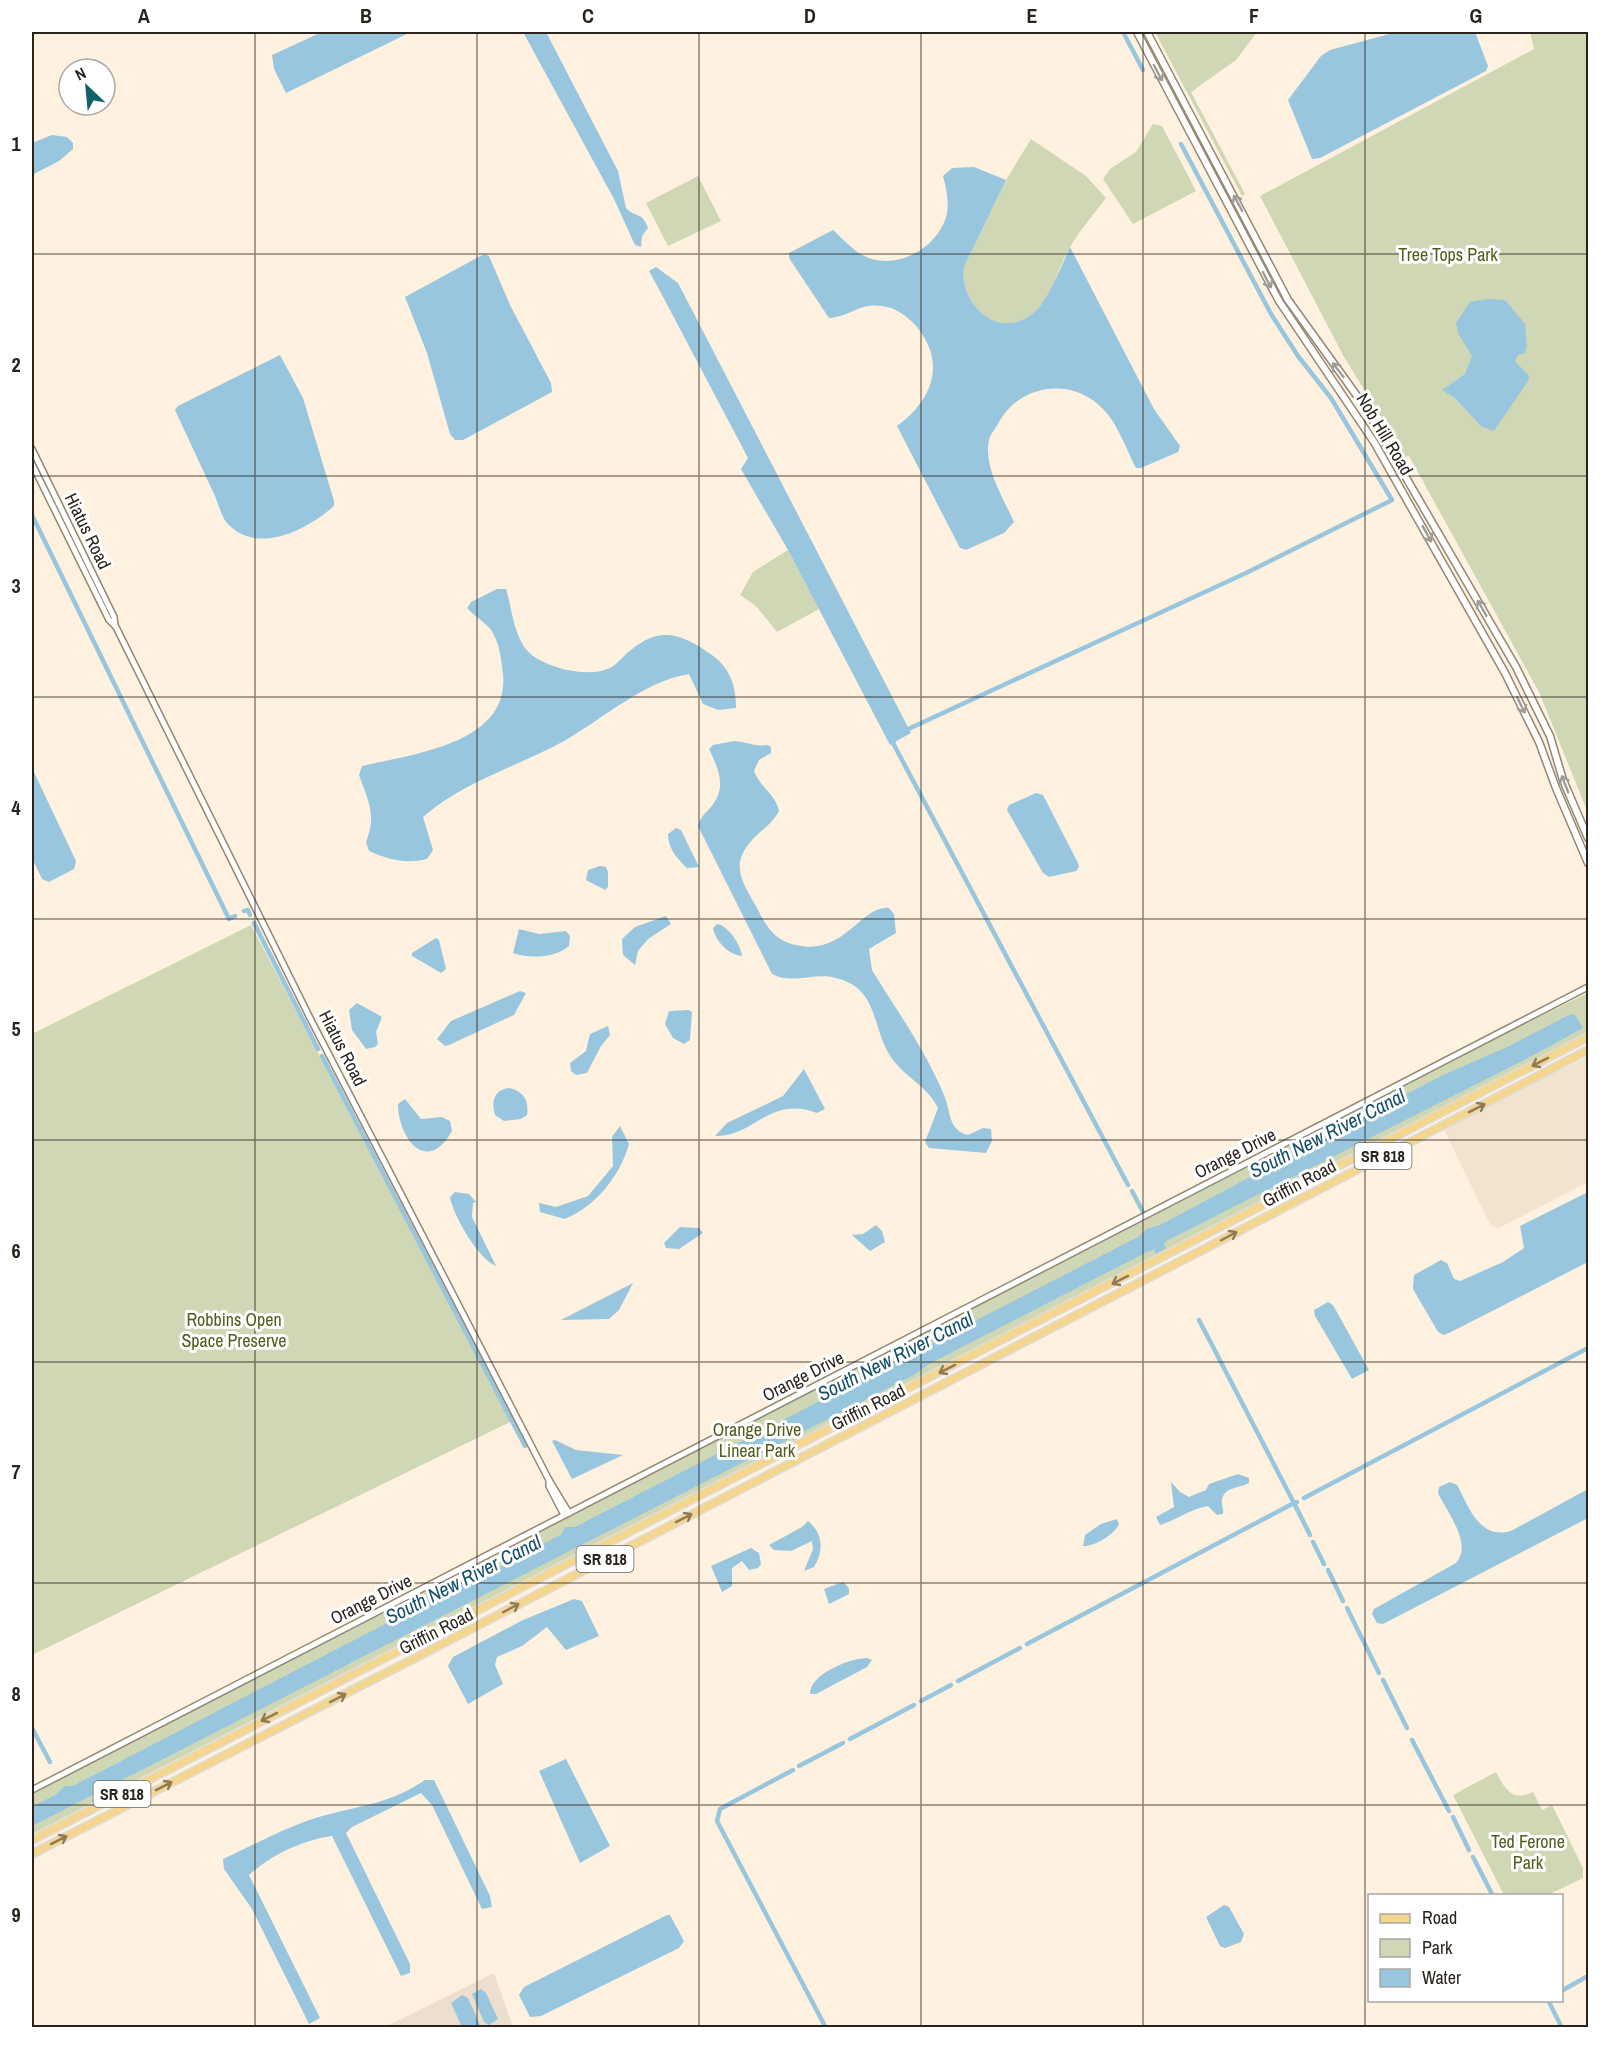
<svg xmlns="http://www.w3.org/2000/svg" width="1620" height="2059" font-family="'Archivo Narrow',sans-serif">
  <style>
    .commercial { fill: #f0e4cf }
    .industrial { fill: #eddfcd }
    .green { fill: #cfd7b4 }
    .water { fill: #98c6de }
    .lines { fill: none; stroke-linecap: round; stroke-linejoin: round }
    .canal { stroke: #98c6de; stroke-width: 4.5 }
    .tertiary-casing { stroke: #958671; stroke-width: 8 }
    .secondary-casing { stroke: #958671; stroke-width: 9 }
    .primary-casing { stroke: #dddcdb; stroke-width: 10 }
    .tertiary { stroke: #fff; stroke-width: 5 }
    .secondary { stroke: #fff; stroke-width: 6 }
    .primary { stroke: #f4d68f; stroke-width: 7 }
    .oneway { stroke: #9f9c98 }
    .oneway2 { stroke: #8f7c55 }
    .grid { fill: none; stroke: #2a231b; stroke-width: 1.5; stroke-opacity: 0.55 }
    .labels { text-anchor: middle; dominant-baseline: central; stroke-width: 6; stroke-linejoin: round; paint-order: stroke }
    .shield { fill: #fff; stroke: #6a655f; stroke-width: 1.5 }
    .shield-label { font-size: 16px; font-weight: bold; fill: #2a231b }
    .park-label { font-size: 18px; fill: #525d1d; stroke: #fff }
    .street-label { font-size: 18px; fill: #2a231b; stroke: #fff }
    .water-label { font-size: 20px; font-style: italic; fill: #154f68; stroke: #fff }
    .neatline { fill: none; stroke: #2a231b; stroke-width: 2 }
    .grid-label { font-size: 20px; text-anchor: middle; font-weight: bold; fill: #2a231b }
  </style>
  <rect width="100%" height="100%" fill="#fff1df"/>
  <path class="commercial" d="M 1588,1057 L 1588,1182 L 1499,1228 L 1491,1226 L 1442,1126 Z"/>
  <path class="industrial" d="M 494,1973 L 513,2027 L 383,2028 Z"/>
  <g class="green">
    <path d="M 1155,32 L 1257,32 L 1236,60 L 1191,92 L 1245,194 L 1242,196 Z"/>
    <path d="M 1530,32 L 1588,32 L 1588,813 L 1539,692 L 1409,456 L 1406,457 L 1344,357 L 1260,196 L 1534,49 Z"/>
    <path d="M 1153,124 L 1162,126 L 1196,191 L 1133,224 L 1103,179 L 1110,169 L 1136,152 Z"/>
    <path d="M 1031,139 L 1086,176 L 1106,198 C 1094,214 1080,230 1070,247 C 1060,264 1050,300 1036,312 C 1002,342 959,307 964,267 L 1006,180 Z"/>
    <path d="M 698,176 L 721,221 L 668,246 L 646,203 Z"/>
    <path d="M 788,550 L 819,609 L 777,632 L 756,606 L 740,595 L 753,572 Z"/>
    <path d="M 251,925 L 512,1421 L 32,1655 L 32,1034 Z"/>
    <path d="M 1588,993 L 1588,1032 L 32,1834 L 32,1793 L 1498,1037 Z"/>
    <path d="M 1496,1772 C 1505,1789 1512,1802 1533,1792 L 1542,1810 L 1552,1805 L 1583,1868 L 1583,1878 L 1548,1895 L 1504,1895 L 1453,1795 Z"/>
  </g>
  <g class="water">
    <path d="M 322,32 L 411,32 L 286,93 L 274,69 L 272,55 Z"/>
    <path d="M 523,32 L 546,32 L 618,171 L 626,208 C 635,218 642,211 648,228 L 642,236 L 641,247 L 635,245 L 614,199 Z"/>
    <path d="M 1397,32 L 1475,32 L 1488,66 L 1486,71 L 1320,158 L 1312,159 L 1288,100 L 1321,56 L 1330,50 Z"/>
    <path d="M 52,135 L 67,137 L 73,143 L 73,149 L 59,161 L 32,175 L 32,143 Z"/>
    <path d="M 974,167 L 1006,180 L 964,267 C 959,306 1001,342 1035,312 C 1047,302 1063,263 1070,247 L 1154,409 L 1180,446 L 1178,452 L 1141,468 L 1136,468 C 1126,449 1119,427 1105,411 C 1074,376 1019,383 998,424 C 995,429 990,435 989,440 C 983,467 1004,499 1014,522 L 1004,533 L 966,550 L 960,548 L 897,426 C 930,402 946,367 920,331 C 913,321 902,312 891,308 C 861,299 854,316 829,318 L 789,258 L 789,253 L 833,230 C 843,239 856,254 869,258 C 900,269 937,247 946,217 C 950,205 946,187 943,176 L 952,168 Z"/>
    <path d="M 484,254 L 489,256 L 510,305 L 551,383 L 552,392 L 463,440 L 455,440 L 450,434 L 427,353 L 405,297 Z"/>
    <path d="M 656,267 L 678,283 L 911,733 L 893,743 L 890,745 L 788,550 L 741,469 L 748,458 L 661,293 L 649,271 Z"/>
    <path d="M 1488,299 L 1505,300 L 1525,324 L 1527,346 L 1525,353 L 1518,355 L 1515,361 L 1529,376 L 1528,381 L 1494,431 L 1482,427 L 1455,398 L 1442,390 L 1465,374 L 1472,356 L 1458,333 L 1456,323 L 1470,302 Z"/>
    <path d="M 280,355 L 303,398 L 334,501 L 334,506 C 307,530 257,556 227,523 C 221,516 218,502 214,494 C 201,466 188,438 175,410 L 178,406 Z"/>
    <path d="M 497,589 L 506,589 C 512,608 512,626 523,645 C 535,667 588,679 610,668 C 618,664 624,655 631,650 C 660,626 681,634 709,653 C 729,666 736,684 736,708 L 718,710 L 703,704 L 689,674 C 644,681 603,719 564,741 C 517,767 464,781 423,817 L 433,850 L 427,859 C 406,864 389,860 369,851 L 366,842 C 377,814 368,801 359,775 L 362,766 C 412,754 510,744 503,674 C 501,658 500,644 491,630 C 485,622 474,616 467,608 L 471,602 Z"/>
    <path d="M 734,741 C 747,742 755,747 768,745 L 771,747 L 771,753 L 759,760 L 754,771 C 760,787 776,795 779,811 C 774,821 766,827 758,834 C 727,863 741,879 758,910 C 768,929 775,940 796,945 C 844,957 861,905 889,908 L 894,914 L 896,933 L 869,949 L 872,970 C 897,1011 926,1051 944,1095 C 951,1112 948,1130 968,1135 L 983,1128 L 991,1129 L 992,1141 L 986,1153 L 929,1148 L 925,1142 L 938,1108 C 927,1085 902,1076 889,1054 C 872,1026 878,988 836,978 C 814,972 793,985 772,974 L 698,826 C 700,817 705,814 711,807 C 727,788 719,770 709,749 L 713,745 Z"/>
    <path d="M 32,768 L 76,861 L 74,869 L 49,882 L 42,879 L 32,858 Z"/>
    <path d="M 1036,793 L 1043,795 L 1078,863 L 1079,867 L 1076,871 L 1049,877 L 1043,873 L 1007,810 L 1009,805 Z"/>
    <path d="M 676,828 L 681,830 L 699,867 L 687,868 C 677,859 668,848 668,834 Z"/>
    <path d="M 600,866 L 606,867 L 608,872 L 608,887 L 605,890 L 586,880 L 588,870 Z"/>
    <path d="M 666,916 L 671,924 L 648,939 L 638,951 L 635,965 L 623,955 L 622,939 L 635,927 Z"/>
    <path d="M 717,924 C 729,926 741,946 742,956 C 729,955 715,941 713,928 Z"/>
    <path d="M 519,929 L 539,934 L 566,931 L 570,936 L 569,946 C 556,958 529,959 513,953 Z"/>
    <path d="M 436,938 L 439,940 L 446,969 L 441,973 L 412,956 L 412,953 Z"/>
    <path d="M 520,991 L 526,993 L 514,1015 L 449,1045 L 445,1046 L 437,1039 L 451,1021 Z"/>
    <path d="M 357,1003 L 382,1017 L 376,1032 L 378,1044 L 375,1047 L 366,1049 L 352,1030 L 349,1010 Z"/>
    <path d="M 689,1010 L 692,1012 L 690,1040 L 684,1044 L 673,1038 L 665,1024 L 669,1011 Z"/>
    <path d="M 1571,1014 L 1575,1015 L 1583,1028 L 1528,1058 L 1166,1241 L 1164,1244 L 1166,1248 L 1156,1254 L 1154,1249 L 1147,1252 L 929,1364 L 912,1376 L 32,1826 L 32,1807 L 55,1795 L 65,1786 L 73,1786 L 391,1621 L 425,1601 L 495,1569 L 562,1534 L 565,1527 L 575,1527 L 1138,1237 L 1147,1229 L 1160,1225 L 1441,1076 L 1505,1048 Z"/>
    <path d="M 608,1026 L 610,1035 L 601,1046 L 587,1073 L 576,1075 L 571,1071 L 570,1063 L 586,1051 L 590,1034 Z"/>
    <path d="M 804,1069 L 825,1109 L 817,1113 C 769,1095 753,1138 715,1136 L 727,1123 L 783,1096 Z"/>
    <path d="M 509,1088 C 524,1091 529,1101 527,1115 L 521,1119 L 504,1121 L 495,1115 C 491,1101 494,1090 509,1088 Z"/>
    <path d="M 405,1099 L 421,1119 L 442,1117 L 450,1121 L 452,1131 C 427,1176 398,1138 398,1104 Z"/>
    <path d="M 620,1126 L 629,1144 C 620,1176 596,1206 565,1219 L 540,1212 L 539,1203 L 556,1207 L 588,1196 L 613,1166 L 612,1137 Z"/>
    <path d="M 455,1192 L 469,1194 L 476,1202 L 473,1203 L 472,1217 L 496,1266 C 478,1259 453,1215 450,1197 Z"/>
    <path d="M 1588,1192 L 1588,1262 L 1451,1332 L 1444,1335 L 1438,1332 L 1413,1289 L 1414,1275 L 1441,1260 L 1447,1263 L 1454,1279 L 1460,1281 L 1503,1262 L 1524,1248 L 1520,1226 Z"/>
    <path d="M 876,1225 L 882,1231 L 885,1242 L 870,1251 L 852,1235 L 863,1234 Z"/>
    <path d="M 680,1227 L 699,1228 L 703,1233 L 679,1249 L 666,1248 L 664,1243 Z"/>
    <path d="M 633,1283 L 619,1310 L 609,1319 L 561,1320 Z"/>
    <path d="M 1328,1302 L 1333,1305 L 1369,1370 L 1352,1379 L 1315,1316 L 1314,1310 Z"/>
    <path d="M 555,1440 L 576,1450 L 623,1455 L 572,1479 L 552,1441 Z"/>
    <path d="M 1238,1474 L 1249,1478 L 1249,1483 C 1242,1488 1224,1486 1222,1500 C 1221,1505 1224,1509 1223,1514 L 1217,1515 L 1208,1506 C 1190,1509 1177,1520 1160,1525 L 1156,1517 L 1174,1507 L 1171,1482 L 1180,1492 L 1189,1497 L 1206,1490 L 1209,1484 Z"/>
    <path d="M 1450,1482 L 1457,1485 C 1469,1507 1479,1540 1511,1531 L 1588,1489 L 1588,1518 L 1383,1624 L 1377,1623 L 1372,1614 L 1374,1609 L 1456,1563 C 1473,1544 1447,1512 1438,1493 L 1439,1487 Z"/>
    <path d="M 1117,1519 L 1119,1524 C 1115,1534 1094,1547 1083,1546 L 1085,1535 L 1101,1524 Z"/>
    <path d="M 808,1521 C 823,1533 824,1551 814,1567 L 804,1571 L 813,1549 L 812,1541 L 791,1551 L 774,1550 L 769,1545 L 802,1527 Z"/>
    <path d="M 751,1548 L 759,1553 L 761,1564 L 758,1568 L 749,1570 L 742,1561 L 732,1568 L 732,1586 L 722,1592 L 711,1566 Z"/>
    <path d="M 843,1582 L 849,1588 L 849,1594 L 829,1604 L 824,1589 Z"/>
    <path d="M 574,1599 L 582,1601 L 599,1636 L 566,1650 L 547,1627 L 522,1646 L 497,1657 L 495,1665 L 503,1684 L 468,1704 L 448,1666 L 453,1657 L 523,1620 Z"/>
    <path d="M 867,1658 L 872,1660 L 867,1667 L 816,1694 L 810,1694 C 809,1674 851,1658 867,1658 Z"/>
    <path d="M 566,1759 L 610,1846 L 580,1863 L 539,1771 Z"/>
    <path d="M 425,1780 L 434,1780 L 490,1896 L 492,1907 L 482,1909 L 432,1805 L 421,1793 L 352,1827 L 346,1833 L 410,1964 L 410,1973 L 401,1976 L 332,1836 C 303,1840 271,1855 249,1875 L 320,2018 L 309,2024 L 252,1909 L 224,1869 L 223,1859 C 256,1844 291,1824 326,1815 C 364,1805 391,1803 425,1780 Z"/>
    <path d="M 1224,1905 L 1229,1907 L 1244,1934 L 1241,1942 L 1225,1948 L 1220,1946 L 1206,1917 Z"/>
    <path d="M 667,1915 L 670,1915 L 684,1941 L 679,1948 L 541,2016 L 530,2017 L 519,1995 L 524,1987 Z"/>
    <path d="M 481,1989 L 486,1993 L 498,2019 L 489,2025 L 484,2022 L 472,1994 Z"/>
    <path d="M 462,1995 L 468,1998 L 481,2027 L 462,2027 L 451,2003 Z"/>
  </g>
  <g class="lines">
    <g class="canal">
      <path d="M 1123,32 L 1143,70"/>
      <path d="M 32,515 L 229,919 L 235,916"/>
      <path d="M 904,731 L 1246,573 L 1392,500 L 1331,398 L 1298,356 L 1271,314 L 1181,144"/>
      <path d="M 895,738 L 893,743 L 1128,1185"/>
      <path d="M 244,911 L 248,910 L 250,915"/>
      <path d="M 254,923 L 318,1049"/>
      <path d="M 322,1056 L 525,1446"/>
      <path d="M 1132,1191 L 1143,1212"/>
      <path d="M 1304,1498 L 1588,1348"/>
      <path d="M 1297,1502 L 1294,1503 L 1310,1535"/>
      <path d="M 1313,1542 L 1324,1564"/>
      <path d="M 1328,1570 L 1343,1601"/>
      <path d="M 1347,1608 L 1379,1673"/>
      <path d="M 1027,1644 L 1294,1503 L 1199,1320"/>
      <path d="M 1383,1680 L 1407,1728"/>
      <path d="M 958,1681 L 1020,1648"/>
      <path d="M 921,1701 L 951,1685"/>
      <path d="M 32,1728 L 50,1762"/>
      <path d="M 850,1739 L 914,1705"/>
      <path d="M 1412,1740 L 1449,1811"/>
      <path d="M 799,1766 L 843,1743"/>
      <path d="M 793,1770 L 720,1809 L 717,1821 L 826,2028"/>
      <path d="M 1453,1817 L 1469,1850"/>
      <path d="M 1473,1857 L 1493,1896"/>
      <path d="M 1563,1990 L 1588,1976"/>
      <path d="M 1548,2000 L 1562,2028"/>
    </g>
    <defs>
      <g id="tertiary">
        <path d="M 32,449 L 114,617 L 115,625"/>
        <path d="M 32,464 L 109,620 L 116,627 L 311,1020 L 549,1480 L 569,1513"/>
        <path d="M 549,1480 L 549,1486 L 564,1515"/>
        <path d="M 32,1790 L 1588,987"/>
      </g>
      <g id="secondary">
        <path d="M 1137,32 L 1279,301 L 1374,442 L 1505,673 L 1539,742 L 1556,788 L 1588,863"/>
        <path d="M 1147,32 L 1288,300 L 1365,407 L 1516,667 L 1550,736 L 1563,780 L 1588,838"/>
      </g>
      <g id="primary">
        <path d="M 32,1840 L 1588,1037"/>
        <path d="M 32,1854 L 413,1659 L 1588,1050"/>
      </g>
    </defs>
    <use href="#tertiary" class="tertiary-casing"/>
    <use href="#secondary" class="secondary-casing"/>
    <use href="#primary" class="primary-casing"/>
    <use href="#tertiary" class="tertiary"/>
    <use href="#secondary" class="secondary"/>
    <use href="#primary" class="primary"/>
  </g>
  <defs><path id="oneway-shaft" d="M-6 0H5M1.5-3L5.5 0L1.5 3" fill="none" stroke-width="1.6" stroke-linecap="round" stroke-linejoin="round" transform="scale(1.5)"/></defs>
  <g class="oneway">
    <use href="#oneway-shaft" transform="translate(1158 73) rotate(62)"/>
    <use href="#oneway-shaft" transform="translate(1238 203) rotate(-118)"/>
    <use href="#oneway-shaft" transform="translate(1267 280) rotate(62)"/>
    <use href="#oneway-shaft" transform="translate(1338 370) rotate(-128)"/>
    <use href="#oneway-shaft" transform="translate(1427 534) rotate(61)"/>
    <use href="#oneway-shaft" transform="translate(1482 608) rotate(-120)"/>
    <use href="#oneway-shaft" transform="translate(1521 705) rotate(64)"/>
    <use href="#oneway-shaft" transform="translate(1565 784) rotate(-111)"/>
  </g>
  <g class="oneway2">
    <use href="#oneway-shaft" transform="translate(1540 1062) rotate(153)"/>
    <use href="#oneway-shaft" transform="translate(1477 1108) rotate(-27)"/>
    <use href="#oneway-shaft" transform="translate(1229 1236) rotate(-28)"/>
    <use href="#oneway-shaft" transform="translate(1120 1280) rotate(153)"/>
    <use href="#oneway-shaft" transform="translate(947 1369) rotate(153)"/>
    <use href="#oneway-shaft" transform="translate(684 1518) rotate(-27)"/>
    <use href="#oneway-shaft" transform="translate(511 1608) rotate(-28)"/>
    <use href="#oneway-shaft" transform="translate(338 1698) rotate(-27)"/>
    <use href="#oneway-shaft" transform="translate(269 1717) rotate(153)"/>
    <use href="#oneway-shaft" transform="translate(164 1786) rotate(-27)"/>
    <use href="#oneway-shaft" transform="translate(59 1840) rotate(-27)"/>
  </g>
  <path class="grid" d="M 255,32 L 255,2028M 477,32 L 477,2028M 699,32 L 699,2028M 921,32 L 921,2028M 1143,32 L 1143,2028M 1365,32 L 1365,2028M 32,254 L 1588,254M 32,476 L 1588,476M 32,697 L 1588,697M 32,919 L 1588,919M 32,1140 L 1588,1140M 32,1362 L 1588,1362M 32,1583 L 1588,1583M 32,1805 L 1588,1805"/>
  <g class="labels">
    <g class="shield">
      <rect x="1354.5" y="1143" width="57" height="26" rx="4.5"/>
      <rect x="576.5" y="1546" width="57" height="26" rx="4.5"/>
      <rect x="93.5" y="1781" width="57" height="26" rx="4.5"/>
    </g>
    <g class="shield-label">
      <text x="1383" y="1156">SR 818</text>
      <text x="605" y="1559">SR 818</text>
      <text x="122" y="1794">SR 818</text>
    </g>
    <g class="park-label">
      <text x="1448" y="254">Tree Tops Park</text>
      <text x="234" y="1319">Robbins Open<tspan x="234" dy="21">Space Preserve</tspan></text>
      <text x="757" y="1429">Orange Drive<tspan x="757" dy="21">Linear Park</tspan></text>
      <text x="1528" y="1841">Ted Ferone<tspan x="1528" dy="21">Park</tspan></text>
    </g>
    <g class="street-label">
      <text transform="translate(1385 434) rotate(59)">Nob Hill Road</text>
      <text transform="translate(88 531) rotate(64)">Hiatus Road</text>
      <text transform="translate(343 1048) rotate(63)">Hiatus Road</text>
      <text transform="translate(1235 1153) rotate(-27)">Orange Drive</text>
      <text transform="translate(1299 1183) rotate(-28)">Griffin Road</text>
      <text transform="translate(803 1376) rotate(-27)">Orange Drive</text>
      <text transform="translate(868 1407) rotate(-27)">Griffin Road</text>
      <text transform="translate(371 1599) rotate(-27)">Orange Drive</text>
      <text transform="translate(436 1631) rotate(-27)">Griffin Road</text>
    </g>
    <g class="water-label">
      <text transform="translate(1327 1133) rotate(-27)">South New River Canal</text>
      <text transform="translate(895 1356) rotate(-27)">South New River Canal</text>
      <text transform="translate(463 1579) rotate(-27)">South New River Canal</text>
    </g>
  </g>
  <rect width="1620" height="2059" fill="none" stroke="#ffffff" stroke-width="66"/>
  <rect x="1368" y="1894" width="195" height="108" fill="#ffffff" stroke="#aaa7a4" stroke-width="1.5"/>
  <rect x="1380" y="1914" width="30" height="9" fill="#f4d68f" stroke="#aaa7a4" stroke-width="1.5"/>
  <text x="1422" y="1924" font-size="18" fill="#2a231b">Road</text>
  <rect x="1380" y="1939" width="30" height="18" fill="#cfd7b4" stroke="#aaa7a4" stroke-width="1.5"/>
  <text x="1422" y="1954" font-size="18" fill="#2a231b">Park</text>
  <rect x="1380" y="1969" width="30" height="18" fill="#98c6de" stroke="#aaa7a4" stroke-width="1.5"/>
  <text x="1422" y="1984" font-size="18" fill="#2a231b">Water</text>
  <g transform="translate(87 87) rotate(334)"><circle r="28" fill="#ffffff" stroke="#aaa7a4" stroke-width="1.5"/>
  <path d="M0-4.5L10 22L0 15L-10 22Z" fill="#13626a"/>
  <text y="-9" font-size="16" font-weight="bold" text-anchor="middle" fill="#2a231b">N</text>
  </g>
  <rect x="33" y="33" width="1554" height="1993" class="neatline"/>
  <g class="grid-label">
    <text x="144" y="23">A</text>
    <text x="366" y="23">B</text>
    <text x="588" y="23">C</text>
    <text x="810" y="23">D</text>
    <text x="1032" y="23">E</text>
    <text x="1254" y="23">F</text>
    <text x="1476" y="23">G</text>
    <text x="16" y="151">1</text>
    <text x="16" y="372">2</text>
    <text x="16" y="593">3</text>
    <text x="16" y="815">4</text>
    <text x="16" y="1036">5</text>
    <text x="16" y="1258">6</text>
    <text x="16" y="1479">7</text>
    <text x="16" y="1701">8</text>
    <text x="16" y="1922">9</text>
  </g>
</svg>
